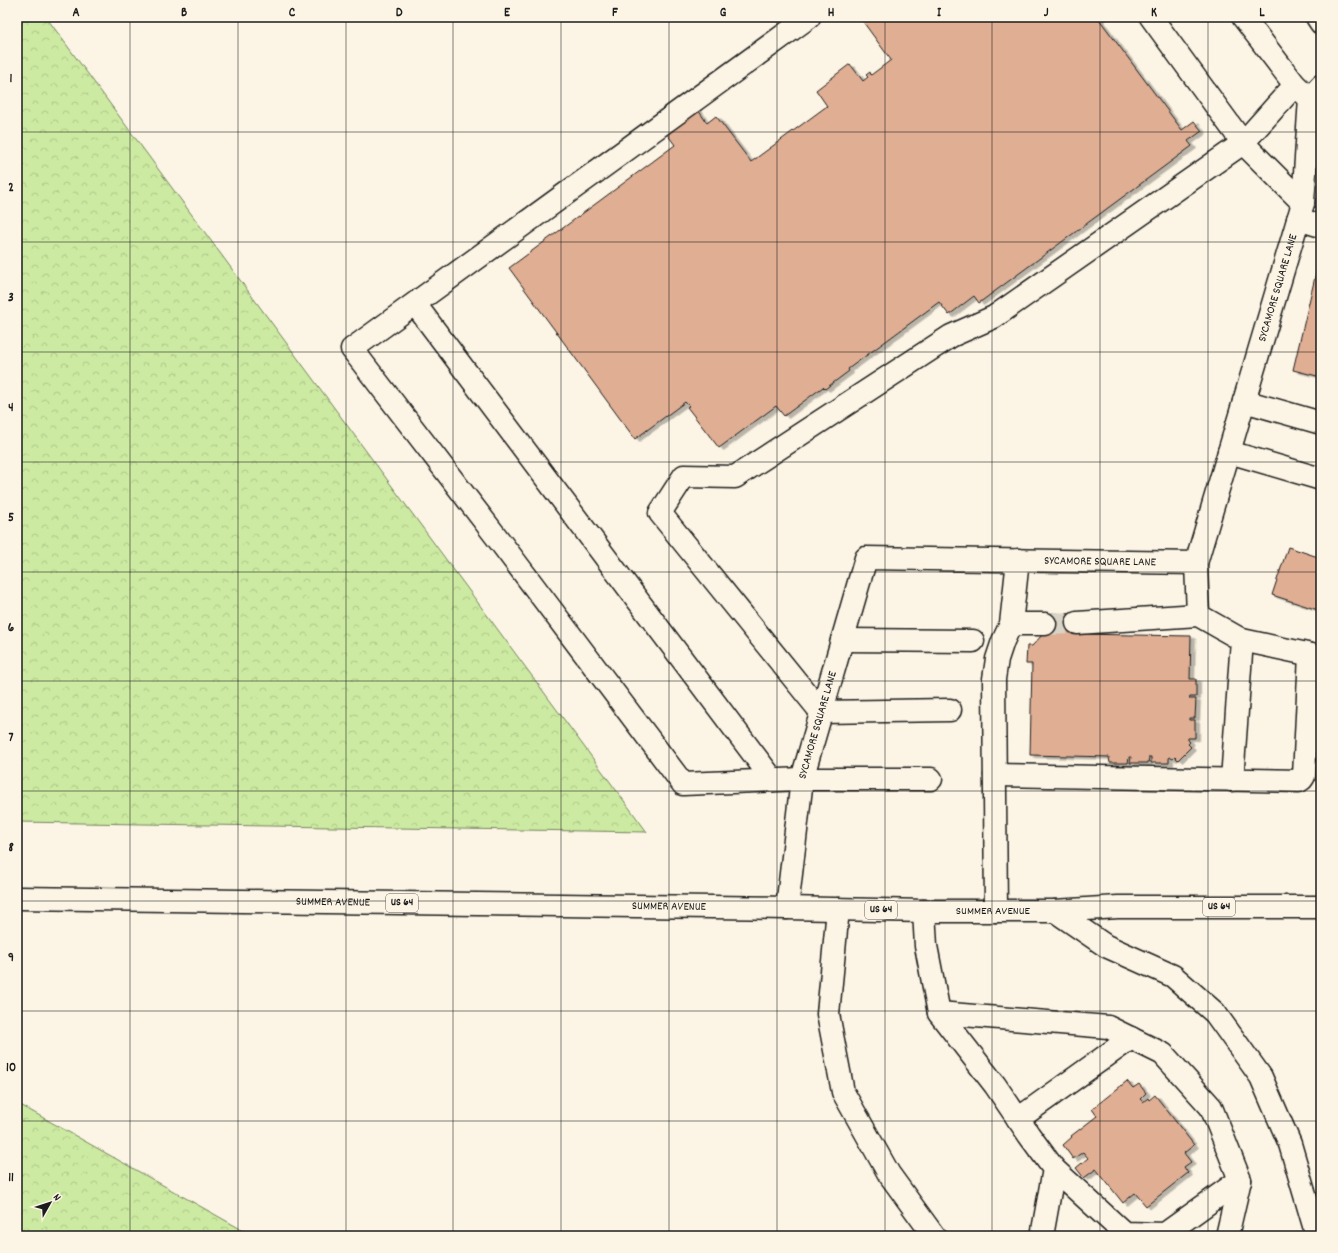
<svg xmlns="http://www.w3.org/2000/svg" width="1338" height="1253" font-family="Dekko,sans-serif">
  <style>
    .forest { fill: url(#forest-crowns); stroke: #74835e }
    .building { fill: #e0ae93; stroke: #1c1c1c; filter: url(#shadow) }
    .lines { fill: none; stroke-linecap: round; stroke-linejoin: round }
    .minor-tunnel { stroke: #dad4c7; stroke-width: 22; stroke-dasharray: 22 11; stroke-linecap: butt }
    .minor-casing { stroke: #1c1c1c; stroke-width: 25 }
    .major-casing { stroke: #1c1c1c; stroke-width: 25 }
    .minor { stroke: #fcf5e5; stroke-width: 22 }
    .major { stroke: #fcf5e5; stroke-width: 22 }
    .grid { fill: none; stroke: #1c1c1c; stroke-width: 1; stroke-opacity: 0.55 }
    .labels { text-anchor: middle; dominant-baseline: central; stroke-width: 3.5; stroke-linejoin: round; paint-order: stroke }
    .shield { fill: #fcf5e5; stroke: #5f5d58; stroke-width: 1 }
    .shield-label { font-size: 11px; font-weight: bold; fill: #1c1c1c }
    .street-label { font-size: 12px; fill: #1c1c1c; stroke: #fcf5e5 }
    .neatline { fill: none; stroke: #1c1c1c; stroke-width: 1.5 }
    .grid-label { font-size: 13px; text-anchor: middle; font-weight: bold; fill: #1c1c1c }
  </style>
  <defs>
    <pattern id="forest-crowns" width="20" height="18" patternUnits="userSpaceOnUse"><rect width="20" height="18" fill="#cceaa1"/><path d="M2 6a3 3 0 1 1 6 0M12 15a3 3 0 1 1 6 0" fill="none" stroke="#afc88a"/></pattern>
    <filter id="shadow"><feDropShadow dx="4.5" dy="2.5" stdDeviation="0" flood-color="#0004"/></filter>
  </defs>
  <rect width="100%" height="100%" fill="#fcf5e5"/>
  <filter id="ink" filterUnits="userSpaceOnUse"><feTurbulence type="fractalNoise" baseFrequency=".025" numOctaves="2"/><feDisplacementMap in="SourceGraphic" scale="8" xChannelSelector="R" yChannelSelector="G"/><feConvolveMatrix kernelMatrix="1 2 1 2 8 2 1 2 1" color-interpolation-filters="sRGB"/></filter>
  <g filter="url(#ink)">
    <g class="forest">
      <path d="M 17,17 L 46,17 L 647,832 L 17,822 Z"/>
      <path d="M 17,1103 L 253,1236 L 17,1236 Z"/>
    </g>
    <g class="building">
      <path d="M 864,17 L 1102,17 L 1099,19 L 1182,130 L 1194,121 L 1202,131 L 1188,141 L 1192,146 L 979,303 L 974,296 L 949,315 L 939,302 L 848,369 L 849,371 L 825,389 L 823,387 L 784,416 L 776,406 L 719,448 L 687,407 L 689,406 L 685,402 L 635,439 L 509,268 L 675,145 L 664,130 L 696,107 L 707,123 L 716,116 L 751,162 L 827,106 L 816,90 L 850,64 L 863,81 L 868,77 L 866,75 L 870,72 L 871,75 L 891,60 L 861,19 Z"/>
      <path d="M 1320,256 L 1321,256 L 1321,377 L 1293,370 Z"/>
      <path d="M 1288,547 L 1321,558 L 1321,611 L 1272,595 Z"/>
      <path d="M 1045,613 L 1077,614 L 1077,634 L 1191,636 L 1190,679 L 1196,679 L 1196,697 L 1190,697 L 1189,699 L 1196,699 L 1195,718 L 1189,718 L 1189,720 L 1195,720 L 1195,738 L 1188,738 L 1188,740 L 1190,742 L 1188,744 L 1191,747 L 1178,760 L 1175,757 L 1173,759 L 1169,757 L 1169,763 L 1151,763 L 1151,757 L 1149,757 L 1148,763 L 1130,763 L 1131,757 L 1129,757 L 1128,763 L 1110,763 L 1109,757 L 1030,755 L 1032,664 L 1026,664 L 1027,646 L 1032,646 L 1043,634 Z"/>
      <path d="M 1127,1081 L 1133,1088 L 1139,1084 L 1146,1093 L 1140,1099 L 1143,1102 L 1148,1098 L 1149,1100 L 1155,1095 L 1194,1145 L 1184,1153 L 1191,1162 L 1184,1167 L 1188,1173 L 1146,1206 L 1135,1193 L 1123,1203 L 1096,1169 L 1084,1178 L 1076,1168 L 1088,1158 L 1083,1152 L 1073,1159 L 1063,1145 L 1072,1137 L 1071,1136 L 1097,1116 L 1092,1109 Z"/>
    </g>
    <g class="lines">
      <path class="minor-tunnel" d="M 1045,624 L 1077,623"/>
      <defs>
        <g id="minor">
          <path d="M 809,17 L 352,349 L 495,535 L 683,784 L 802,779 L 931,779"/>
          <path d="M 1243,17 L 1295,85 L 1306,95"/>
          <path d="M 1295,85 L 1243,143 L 1303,203"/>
          <path d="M 1298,219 L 1321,226"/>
          <path d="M 415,304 L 773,780"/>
          <path d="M 1244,401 L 1321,423"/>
          <path d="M 1229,452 L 1321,479"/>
          <path d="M 1196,563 L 1198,615"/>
          <path d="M 1077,623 L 1198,615 L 1242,640 L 1321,657"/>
          <path d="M 1011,624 L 1045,624"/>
          <path d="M 842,640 L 973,641"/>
          <path d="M 950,710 L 821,712 L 660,513 L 684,476 L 735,477 L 951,336 L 994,317 L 1243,143 L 1151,17"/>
          <path d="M 995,775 L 1299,781 L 1302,779 L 1304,776 L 1310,655"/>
          <path d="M 1232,780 L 1242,640"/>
          <path id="s1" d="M 787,908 L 802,779 L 866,558 L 1196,563 L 1303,203 L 1310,98 L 1321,86"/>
          <path d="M 838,909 L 828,1014 L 843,1092 L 889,1174 L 934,1236"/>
          <path d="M 924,911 L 926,946 L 939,1013 L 995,1085 L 1029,1135 L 1054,1169 L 1042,1236"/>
          <path d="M 996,911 L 994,679 L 997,659 L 1003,641 L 1011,624 L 1018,560"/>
          <path d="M 939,1013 L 1108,1027 L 1163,1054 L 1211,1107 L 1240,1180 L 1227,1236"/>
          <path d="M 1018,1119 L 1131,1038"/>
          <path d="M 1054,1169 L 1124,1233 L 1165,1234 L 1240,1180"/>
        </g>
        <g id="major">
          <path d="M 1317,17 L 1321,23"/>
          <path id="s2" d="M 17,898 L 787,908 L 924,911 L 1055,911 L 1118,907 L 1321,907"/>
          <path d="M 1055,911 L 1106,946 L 1173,976 L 1215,1013 L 1261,1077 L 1290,1144 L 1317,1236"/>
        </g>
      </defs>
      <use href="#minor" class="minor-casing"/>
      <use href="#major" class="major-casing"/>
      <use href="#minor" class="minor"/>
      <use href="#major" class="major"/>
    </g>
  </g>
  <path class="grid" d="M 130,17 L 130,1236M 238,17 L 238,1236M 346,17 L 346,1236M 453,17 L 453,1236M 561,17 L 561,1236M 669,17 L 669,1236M 777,17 L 777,1236M 885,17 L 885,1236M 992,17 L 992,1236M 1100,17 L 1100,1236M 1208,17 L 1208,1236M 17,132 L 1321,132M 17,242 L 1321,242M 17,352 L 1321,352M 17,462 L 1321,462M 17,572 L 1321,572M 17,681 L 1321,681M 17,791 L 1321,791M 17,901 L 1321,901M 17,1011 L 1321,1011M 17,1121 L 1321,1121"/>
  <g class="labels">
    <g class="shield">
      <rect x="386" y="894" width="32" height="18" rx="3"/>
      <rect x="1203" y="898" width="32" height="18" rx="3"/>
      <rect x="865" y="901" width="32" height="18" rx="3"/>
    </g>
    <g class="shield-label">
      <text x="402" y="903">US 64</text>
      <text x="1219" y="907">US 64</text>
      <text x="881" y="910">US 64</text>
    </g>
    <g class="street-label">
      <text stroke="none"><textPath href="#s1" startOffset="977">SYCAMORE SQUARE LANE</textPath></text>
      <text stroke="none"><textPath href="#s1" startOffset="594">SYCAMORE SQUARE LANE</textPath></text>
      <text stroke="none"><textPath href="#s1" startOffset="186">SYCAMORE SQUARE LANE</textPath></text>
      <text stroke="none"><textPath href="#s2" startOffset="316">SUMMER AVENUE</textPath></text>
      <text stroke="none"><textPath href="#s2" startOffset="652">SUMMER AVENUE</textPath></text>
      <text stroke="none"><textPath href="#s2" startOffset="976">SUMMER AVENUE</textPath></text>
    </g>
  </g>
  <rect width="1338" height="1253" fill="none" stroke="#fcf5e5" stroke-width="44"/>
  <g transform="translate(50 1203) rotate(51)" stroke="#fcf5e5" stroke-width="3" paint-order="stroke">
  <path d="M0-3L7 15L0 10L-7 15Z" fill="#1c1c1c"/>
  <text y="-6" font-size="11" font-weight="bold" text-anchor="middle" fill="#1c1c1c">N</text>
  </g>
  <rect x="22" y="22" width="1294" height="1209" class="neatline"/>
  <g class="grid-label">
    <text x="76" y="16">A</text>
    <text x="184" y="16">B</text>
    <text x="292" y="16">C</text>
    <text x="399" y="16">D</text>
    <text x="507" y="16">E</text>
    <text x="615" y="16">F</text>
    <text x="723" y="16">G</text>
    <text x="831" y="16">H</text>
    <text x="939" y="16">I</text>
    <text x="1046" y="16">J</text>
    <text x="1154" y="16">K</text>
    <text x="1262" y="16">L</text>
    <text x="11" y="82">1</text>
    <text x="11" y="191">2</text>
    <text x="11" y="301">3</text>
    <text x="11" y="411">4</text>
    <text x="11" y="521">5</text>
    <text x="11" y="631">6</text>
    <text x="11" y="741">7</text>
    <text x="11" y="851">8</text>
    <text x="11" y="961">9</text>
    <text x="11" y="1071">10</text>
    <text x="11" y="1181">11</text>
  </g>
</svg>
